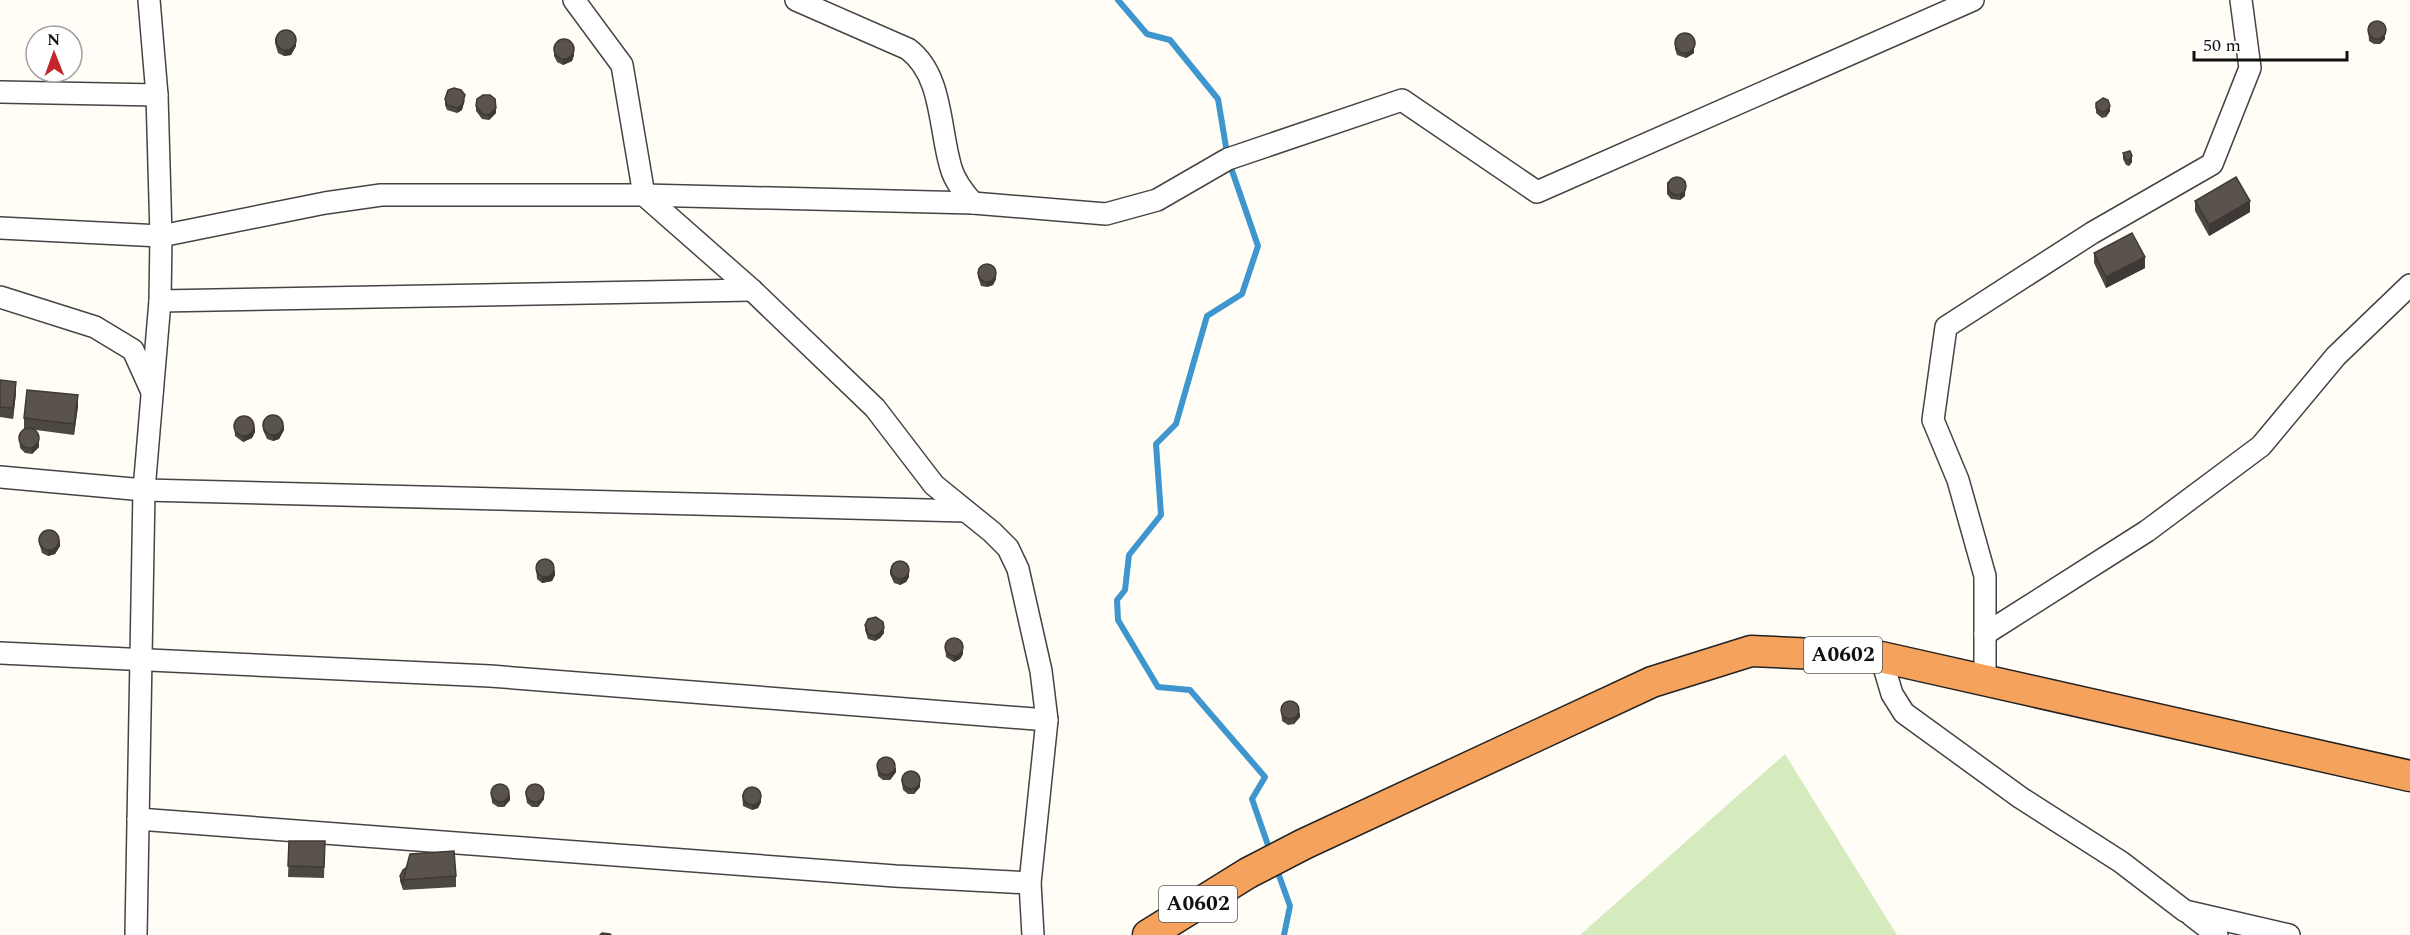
<svg xmlns="http://www.w3.org/2000/svg" width="2410" height="935" font-family="Spectral,serif">
  <style>
    .green { fill: #d5ebbd }
    .lines { fill: none; stroke-linecap: round; stroke-linejoin: round }
    .stream { stroke: #3f96cf; stroke-width: 6 }
    .minor-casing { stroke: #444; stroke-width: 24 }
    .highway-casing { stroke: #222; stroke-width: 33 }
    .minor { stroke: #fff; stroke-width: 21 }
    .highway { stroke: #f5a25d; stroke-width: 30 }
    .wall { fill: #4d4742 }
    .shaded-wall { fill: #3f3936 }
    .building { fill: #5a524d; stroke: #3f3936; stroke-width: 1.5 }
    .labels { text-anchor: middle; dominant-baseline: central; stroke-width: 6; stroke-linejoin: round; paint-order: stroke }
    .shield { fill: #fff; stroke: #585858; stroke-width: 1.5 }
    .shield-label { font-size: 21px; font-weight: bold; fill: #111 }
  </style>
  <rect width="100%" height="100%" fill="#fffdf5"/>
  <path class="green" d="M 1785,754 L 1897,935 L 1580,935 Z"/>
  <g class="lines">
    <g class="stream">
      <path d="M 1118,0 L 1147,34 L 1170,40 L 1218,99 L 1228,159 L 1258,246 L 1242,294 L 1207,316 L 1176,424 L 1156,444 L 1161,515 L 1129,555 L 1125,590 L 1117,600 L 1118,620 L 1158,687 L 1190,690 L 1265,777 L 1252,799 L 1270,851"/>
      <path d="M 1276,867 L 1290,906 L 1284,935"/>
    </g>
    <defs>
      <g id="minor">
        <path d="M 574,0 L 622,65 L 644,195 L 973,203 L 1106,214 L 1157,200 L 1228,159 L 1402,100 L 1537,192 L 1973,0"/>
        <path d="M 796,0 L 908,49 C 943,75 939,129 951,168 C 955,182 964,193 973,203"/>
        <path d="M 0,92 L 157,95"/>
        <path d="M 0,228 L 161,236 L 325,203 L 381,195 L 644,195 L 752,290 L 875,408 L 934,485 L 992,532 L 1008,548 L 1018,569 L 1041,671 L 1047,720 L 1030,883 L 1033,935"/>
        <path d="M 0,297 L 95,327 L 133,350 L 152,392"/>
        <path d="M 160,301 L 752,290"/>
        <path d="M 0,477 L 144,490 L 965,511"/>
        <path d="M 1985,634 L 2147,531 L 2261,446 L 2336,356 L 2410,285"/>
        <path d="M 0,653 L 490,676 L 1047,720"/>
        <path d="M 1881,657 L 1892,694 L 1904,713 L 2021,798 L 2121,862 L 2185,911 L 2289,935"/>
        <path d="M 1985,681 L 1985,576 L 1958,480 L 1933,420 L 1946,327 L 2092,233 L 2212,164 L 2250,68 L 2241,0"/>
        <path d="M 138,819 L 895,876 L 1030,883"/>
        <path d="M 2191,915 L 2217,935"/>
        <path d="M 136,935 L 144,490 L 160,301 L 161,236 L 157,95 L 149,0"/>
      </g>
      <path id="highway" d="M 1148,935 L 1248,873 L 1304,844 L 1652,682 L 1751,651 L 1881,657 L 2410,776"/>
    </defs>
    <use href="#minor" class="minor-casing"/>
    <use href="#highway" class="highway-casing"/>
    <use href="#minor" class="minor"/>
    <use href="#highway" class="highway"/>
  </g>
  <g class="wall">
    <path d="M 2368,28 L 2385,39 L 2380,44 L 2374,44 L 2369,41 Z"/>
    <path d="M 275,38 L 296,46 L 291,55 L 284,56 L 278,53 L 275,43 Z"/>
    <path d="M 1675,44 L 1694,46 L 1694,53 L 1686,58 L 1677,55 L 1675,49 Z"/>
    <path d="M 554,51 L 574,55 L 572,61 L 563,65 L 557,62 L 554,56 Z"/>
    <path d="M 445,99 L 465,100 L 462,110 L 457,113 L 447,110 L 445,105 Z"/>
    <path d="M 2096,103 L 2110,111 L 2106,117 L 2102,118 L 2096,113 Z"/>
    <path d="M 476,106 L 496,113 L 489,120 L 482,119 L 476,111 Z"/>
    <path d="M 2123,153 L 2132,162 L 2129,166 L 2126,165 L 2123,159 Z"/>
    <path d="M 1686,181 L 1685,196 L 1680,200 L 1671,199 L 1667,194 L 1667,182 Z"/>
    <path d="M 2195,201 L 2250,212 L 2209,236 L 2195,211 Z"/>
    <path d="M 2094,253 L 2145,268 L 2106,288 L 2094,263 Z"/>
    <path d="M 978,271 L 996,279 L 993,285 L 987,287 L 981,286 L 978,277 Z"/>
    <path d="M 0,380 L 16,393 L 13,419 L 0,417 Z"/>
    <path d="M 78,406 L 74,435 L 36,430 L 39,447 L 32,454 L 25,453 L 20,448 L 19,436 L 25,429 L 24,429 L 24,418 Z"/>
    <path d="M 234,424 L 255,432 L 252,438 L 243,442 L 235,436 Z"/>
    <path d="M 263,425 L 284,430 L 279,439 L 273,441 L 267,439 L 263,430 Z"/>
    <path d="M 39,538 L 60,546 L 55,554 L 48,556 L 42,553 L 39,543 Z"/>
    <path d="M 536,567 L 555,575 L 552,581 L 542,583 L 537,579 Z"/>
    <path d="M 890,569 L 909,577 L 906,582 L 900,585 L 894,583 L 890,574 Z"/>
    <path d="M 865,625 L 884,633 L 880,638 L 875,641 L 868,639 L 865,630 Z"/>
    <path d="M 945,645 L 963,654 L 960,659 L 954,662 L 946,657 Z"/>
    <path d="M 1281,709 L 1300,717 L 1294,724 L 1288,725 L 1282,721 Z"/>
    <path d="M 877,764 L 896,772 L 890,780 L 883,780 L 878,776 Z"/>
    <path d="M 901,778 L 920,787 L 914,794 L 908,794 L 903,790 Z"/>
    <path d="M 525,791 L 544,799 L 538,807 L 532,807 L 527,803 Z"/>
    <path d="M 491,792 L 510,800 L 504,807 L 498,807 L 492,803 Z"/>
    <path d="M 742,794 L 761,802 L 758,808 L 752,810 L 743,806 Z"/>
    <path d="M 289,841 L 325,841 L 324,878 L 288,877 Z"/>
    <path d="M 400,876 L 456,876 L 456,887 L 403,890 L 400,881 Z"/>
  </g>
  <g class="shaded-wall">
    <path d="M 2385,34 L 2385,39 L 2380,44 L 2380,39 Z"/>
    <path d="M 296,41 L 296,46 L 291,55 L 284,56 L 284,51 Z"/>
    <path d="M 1694,41 L 1694,53 L 1686,58 L 1686,53 Z"/>
    <path d="M 574,50 L 574,55 L 572,61 L 563,65 L 563,59 Z"/>
    <path d="M 465,95 L 462,110 L 457,113 L 457,108 Z"/>
    <path d="M 2110,106 L 2110,111 L 2106,117 L 2106,111 Z"/>
    <path d="M 496,108 L 496,113 L 489,120 L 489,115 Z"/>
    <path d="M 2132,156 L 2132,162 L 2129,166 L 2129,160 Z"/>
    <path d="M 1685,191 L 1685,196 L 1680,200 L 1680,195 Z"/>
    <path d="M 2250,201 L 2250,212 L 2209,236 L 2209,225 Z"/>
    <path d="M 2145,257 L 2145,268 L 2106,288 L 2106,277 Z"/>
    <path d="M 996,274 L 996,279 L 993,285 L 987,287 L 987,282 Z"/>
    <path d="M 16,382 L 16,393 L 13,419 L 13,408 Z"/>
    <path d="M 78,395 L 78,406 L 74,435 L 74,424 Z"/>
    <path d="M 284,425 L 284,430 L 279,439 L 273,441 L 273,436 Z"/>
    <path d="M 255,427 L 255,432 L 252,438 L 243,442 L 243,436 Z"/>
    <path d="M 39,442 L 39,447 L 32,454 L 32,449 Z"/>
    <path d="M 60,540 L 60,546 L 55,554 L 48,556 L 48,550 Z"/>
    <path d="M 555,570 L 555,575 L 552,581 L 542,583 L 542,578 Z"/>
    <path d="M 909,572 L 909,577 L 906,582 L 900,585 L 900,580 Z"/>
    <path d="M 884,628 L 884,633 L 880,638 L 875,641 L 875,636 Z"/>
    <path d="M 963,648 L 963,654 L 960,659 L 954,662 L 954,656 Z"/>
    <path d="M 1300,712 L 1300,717 L 1294,724 L 1294,719 Z"/>
    <path d="M 896,767 L 896,772 L 890,780 L 890,775 Z"/>
    <path d="M 920,781 L 920,787 L 914,794 L 914,789 Z"/>
    <path d="M 510,794 L 510,800 L 504,807 L 504,802 Z"/>
    <path d="M 544,794 L 544,799 L 538,807 L 538,801 Z"/>
    <path d="M 761,797 L 761,802 L 758,808 L 752,810 L 752,805 Z"/>
  </g>
  <g class="building">
    <circle cx="2377" cy="30" r="9"/>
    <circle cx="286" cy="40" r="10"/>
    <circle cx="1685" cy="43" r="10"/>
    <circle cx="564" cy="49" r="10"/>
    <path d="M 454,88 L 461,90 L 465,95 L 462,105 L 457,108 L 447,105 L 445,99 L 448,90 Z"/>
    <path d="M 483,95 L 490,95 L 495,99 L 496,108 L 489,115 L 482,114 L 476,106 L 477,99 Z"/>
    <path d="M 2103,98 L 2108,100 L 2110,106 L 2106,111 L 2102,112 L 2096,108 L 2096,103 Z"/>
    <path d="M 2130,151 L 2132,156 L 2129,160 L 2126,160 L 2123,153 Z"/>
    <circle cx="1677" cy="186" r="9"/>
    <path d="M 2236,177 L 2250,201 L 2209,225 L 2195,201 Z"/>
    <path d="M 2132,233 L 2145,257 L 2106,277 L 2094,253 Z"/>
    <circle cx="987" cy="273" r="9"/>
    <path d="M 0,380 L 16,382 L 13,408 L 0,407 Z"/>
    <path d="M 27,390 L 78,395 L 74,424 L 24,418 Z"/>
    <circle cx="273" cy="425" r="10"/>
    <circle cx="244" cy="426" r="10"/>
    <circle cx="29" cy="438" r="10"/>
    <circle cx="49" cy="540" r="10"/>
    <circle cx="545" cy="568" r="9"/>
    <circle cx="900" cy="570" r="9"/>
    <path d="M 876,617 L 883,622 L 884,628 L 880,633 L 875,636 L 868,634 L 865,625 L 868,619 Z"/>
    <circle cx="954" cy="647" r="9"/>
    <circle cx="1290" cy="710" r="9"/>
    <circle cx="886" cy="766" r="9"/>
    <circle cx="911" cy="780" r="9"/>
    <circle cx="535" cy="793" r="9"/>
    <circle cx="500" cy="793" r="9"/>
    <circle cx="752" cy="796" r="9"/>
    <path d="M 289,841 L 325,841 L 324,867 L 288,866 Z"/>
    <path d="M 454,851 L 456,876 L 403,880 L 410,854 Z"/>
    <path d="M 406,868 L 403,880 L 403,885 L 400,876 L 403,870 Z"/>
    <path d="M 602,933 L 610,934 L 611,935 L 600,935 Z"/>
  </g>
  <g class="labels">
    <g class="shield">
      <rect x="1804" y="637" width="78" height="36" rx="4.5"/>
      <rect x="1159" y="886" width="78" height="36" rx="4.5"/>
    </g>
    <g class="shield-label">
      <text x="1843" y="655">A0602</text>
      <text x="1198" y="904">A0602</text>
    </g>
  </g>
  <g transform="translate(54 54) rotate(359)"><circle r="28" fill="#ffffff" stroke="#a0a0a0" stroke-width="1.5"/>
  <path d="M0-4.5L10 22L0 15L-10 22Z" fill="#c4262e"/>
  <text y="-9" font-size="16" font-weight="bold" text-anchor="middle" fill="#111111">N</text>
  </g>
  <path d="M2194 51v9h153v-9" fill="none" stroke="#111111" stroke-width="3"/>
  <text x="2203" y="51" font-size="18" fill="#111111" stroke="#ffffff" stroke-width="4.5" paint-order="stroke">50 m</text>
</svg>
